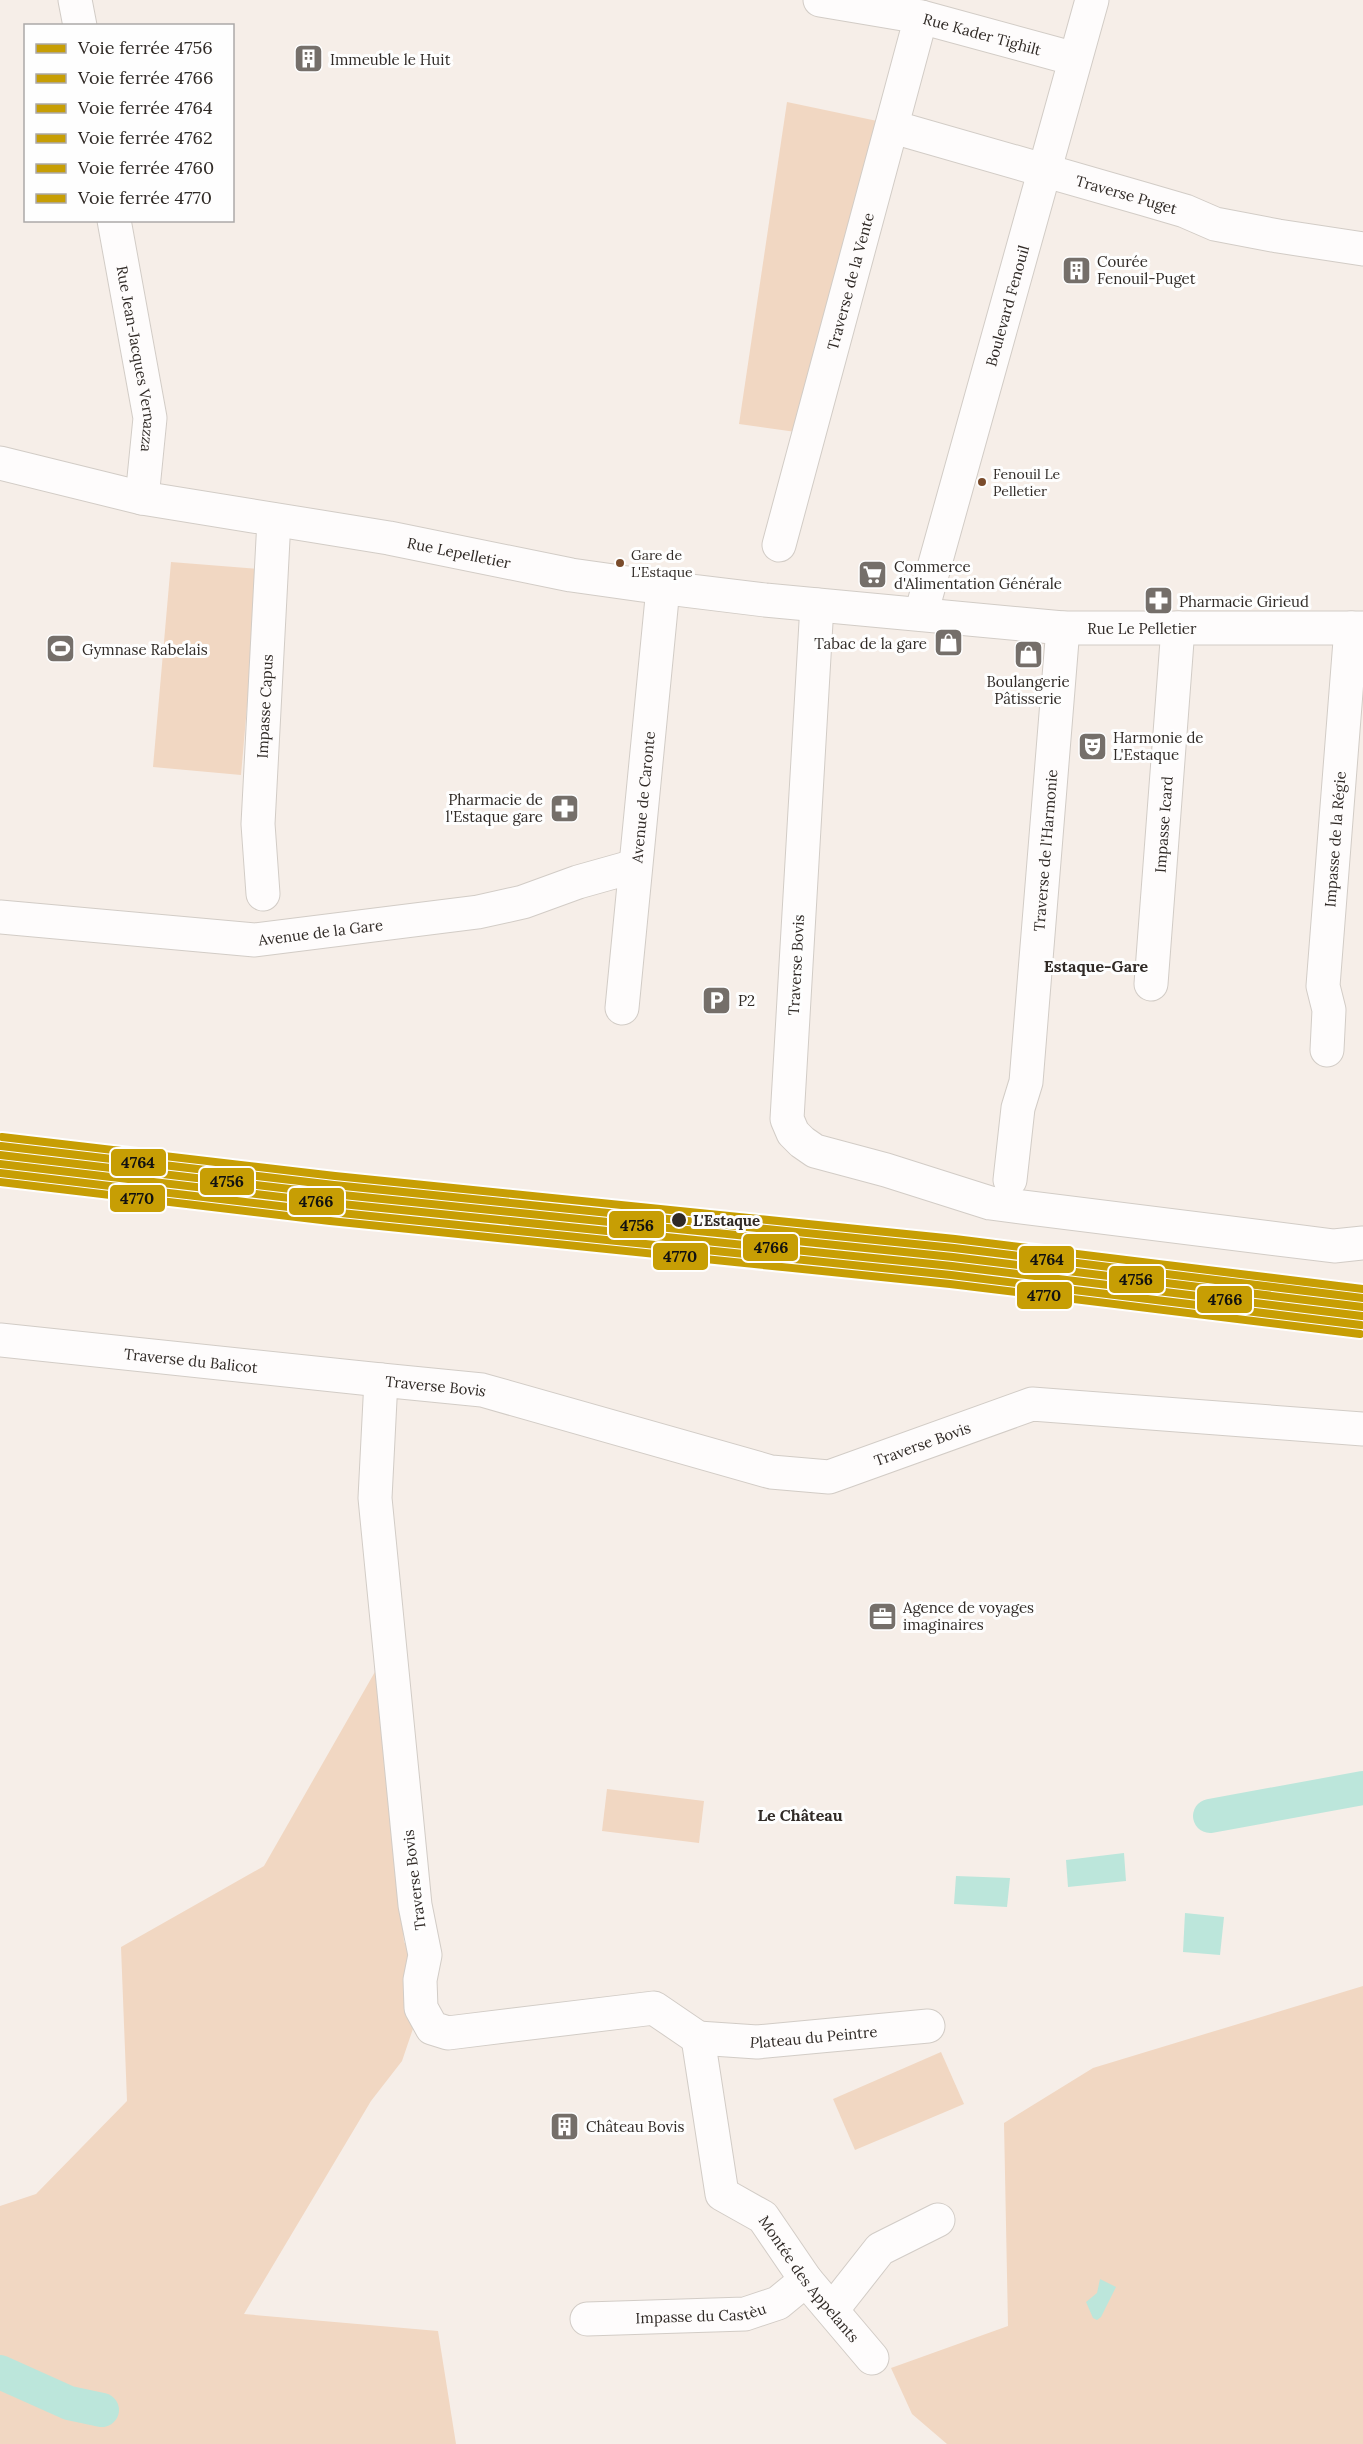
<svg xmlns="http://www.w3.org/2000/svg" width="1363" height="2444" font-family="Lora,serif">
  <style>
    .green { fill: #f1d7c2 }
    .water { fill: #bce6db }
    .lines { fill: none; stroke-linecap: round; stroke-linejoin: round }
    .canal { stroke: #bce6db; stroke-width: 34 }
    .minor-casing { stroke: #d2ccc6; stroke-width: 35 }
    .minor { stroke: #fefcfc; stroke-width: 33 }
    .rail-1-casing { stroke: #fefefe; stroke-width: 12 }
    .rail-2-casing { stroke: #fefefe; stroke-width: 12 }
    .rail-3-casing { stroke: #fefefe; stroke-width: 12 }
    .rail-4-casing { stroke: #fefefe; stroke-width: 12 }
    .rail-5-casing { stroke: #fefefe; stroke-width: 12 }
    .rail-6-casing { stroke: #fefefe; stroke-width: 12 }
    .rail-1 { stroke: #c79e04; stroke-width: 8 }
    .rail-2 { stroke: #c79e04; stroke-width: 8 }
    .rail-3 { stroke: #c79e04; stroke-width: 8 }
    .rail-4 { stroke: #c79e04; stroke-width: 8 }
    .rail-5 { stroke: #c79e04; stroke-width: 8 }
    .rail-6 { stroke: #c79e04; stroke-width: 8 }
    .bus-dot { fill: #7a4b2a; stroke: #fefefe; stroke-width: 2 }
    .stop-dot { fill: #302a26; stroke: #fefefe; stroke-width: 2 }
    .labels { text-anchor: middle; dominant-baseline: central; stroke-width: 6; stroke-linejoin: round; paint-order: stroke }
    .bus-label { font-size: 14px; fill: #302a26; stroke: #fefefe; text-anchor: start }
    .street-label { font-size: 15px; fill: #302a26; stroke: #fefefe }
    .poi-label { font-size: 15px; fill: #302a26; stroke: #fefefe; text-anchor: start }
    .stop-label { font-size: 15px; font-weight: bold; fill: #302a26; stroke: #fefefe; text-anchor: start }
    .neighbourhood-label { font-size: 16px; font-weight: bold; fill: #302a26; stroke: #fefefe }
    .line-badge { stroke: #fefefe; stroke-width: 2 }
    .pale-badge-label { font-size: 16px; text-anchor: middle; font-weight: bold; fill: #111 }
  </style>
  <rect width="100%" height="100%" fill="#f6eee8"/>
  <g class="green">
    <path d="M 787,102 L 882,122 L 803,433 L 739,424 Z"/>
    <path d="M 171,562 L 259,569 L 241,775 L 153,767 Z"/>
    <path d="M 376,1670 L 379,1672 L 404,1942 L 431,1976 L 402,2061 L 371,2101 L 244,2314 L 438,2331 L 456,2444 L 0,2444 L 0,2206 L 36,2194 L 127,2101 L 121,1947 L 264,1866 Z"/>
    <path d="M 607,1789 L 704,1801 L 699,1843 L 602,1831 Z"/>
    <path d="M 1363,1986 L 1363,2444 L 947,2444 L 912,2414 L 891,2368 L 1008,2326 L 1004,2123 L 1093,2068 Z"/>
    <path d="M 941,2052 L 964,2104 L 855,2150 L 833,2099 Z"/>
  </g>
  <g class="water">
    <path d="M 1124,1853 L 1126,1881 L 1068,1887 L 1066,1860 Z"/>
    <path d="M 956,1876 L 1010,1878 L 1007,1907 L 954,1904 Z"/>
    <path d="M 1185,1913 L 1224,1917 L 1220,1955 L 1183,1952 Z"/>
    <path d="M 1100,2279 L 1116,2287 L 1101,2317 L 1097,2320 L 1093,2318 L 1086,2302 L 1097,2293 Z"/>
  </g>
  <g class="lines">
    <g class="canal">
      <path d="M 1210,1816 L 1363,1788"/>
      <path d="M 0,2372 L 69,2403 L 102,2410"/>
    </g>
    <defs>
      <g id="minor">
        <path d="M 75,0 L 80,26"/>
        <path id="s1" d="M 820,0 L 921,17 L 1075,59"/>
        <path id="s2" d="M 893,127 L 1144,199 L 1185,211 L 1215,224 L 1278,236 L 1363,249"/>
        <path id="s3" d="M 114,220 L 150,418 L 142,498"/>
        <path id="s4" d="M 0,463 L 142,498 L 389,538 L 571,575 L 642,585 L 765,600 L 1063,628 L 1363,628"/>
        <path id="s5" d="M 779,545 L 921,17"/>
        <path d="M 817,605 L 787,1119 L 793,1133 L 802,1142 L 815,1151 L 886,1170 L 990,1203 L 1334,1246 L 1363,1243"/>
        <path id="s6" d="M 921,614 L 1092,0"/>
        <path id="s7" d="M 263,894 L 258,824 L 274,520"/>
        <path id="s8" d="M 0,917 L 255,940 L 478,912 L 523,902 L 578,882 L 635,866"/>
        <path id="s9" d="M 1151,984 L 1178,628"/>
        <path id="s10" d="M 622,1008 L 663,588"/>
        <path id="s11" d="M 1327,1050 L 1329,1010 L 1323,986 L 1351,628"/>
        <path id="s12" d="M 1010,1180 L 1018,1108 L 1026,1082 L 1063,628"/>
        <path id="s13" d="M 0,1340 L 381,1380"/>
        <path id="s14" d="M 698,2038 L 654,2008 L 448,2033 L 432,2028 L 421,2008 L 420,1980 L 425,1955 L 415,1905 L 375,1498 L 381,1380 L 482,1390 L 771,1472 L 829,1477 L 1032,1404 L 1363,1429"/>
        <path id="s15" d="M 698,2038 L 722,2194 L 763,2217 L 806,2280 L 872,2358"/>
        <path id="s16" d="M 698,2038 L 757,2042 L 928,2026"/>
        <path d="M 832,2310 L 880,2249 L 938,2220"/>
        <path id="s17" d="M 587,2319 L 745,2314 L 778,2303 L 806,2280"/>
      </g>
    </defs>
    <use href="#minor" class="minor-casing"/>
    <use href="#minor" class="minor"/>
    <defs>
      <path id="rail-1" d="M 0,1155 L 333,1194 L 953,1257 L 1363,1307"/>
      <path id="rail-2" d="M 0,1164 L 332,1203 L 952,1266 L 1362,1316"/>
      <path id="rail-3" d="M 1,1146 L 334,1185 L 954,1248 L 1363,1298"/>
      <path id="rail-4" d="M 0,1173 L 331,1212 L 951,1275 L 1361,1325"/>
      <path id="rail-5" d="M 2,1137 L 335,1176 L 955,1239 L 1363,1289"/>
      <path id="rail-6" d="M 0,1182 L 330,1221 L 950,1284 L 1360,1334"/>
    </defs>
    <use href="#rail-1" class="rail-1-casing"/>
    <use href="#rail-2" class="rail-2-casing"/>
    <use href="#rail-3" class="rail-3-casing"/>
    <use href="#rail-4" class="rail-4-casing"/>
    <use href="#rail-5" class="rail-5-casing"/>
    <use href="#rail-6" class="rail-6-casing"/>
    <use href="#rail-1" class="rail-1"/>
    <use href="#rail-2" class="rail-2"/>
    <use href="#rail-3" class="rail-3"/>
    <use href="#rail-4" class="rail-4"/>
    <use href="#rail-5" class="rail-5"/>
    <use href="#rail-6" class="rail-6"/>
  </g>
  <defs>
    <symbol id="building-square" viewBox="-11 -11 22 22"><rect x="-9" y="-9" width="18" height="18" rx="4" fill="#756f6a" stroke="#fefefe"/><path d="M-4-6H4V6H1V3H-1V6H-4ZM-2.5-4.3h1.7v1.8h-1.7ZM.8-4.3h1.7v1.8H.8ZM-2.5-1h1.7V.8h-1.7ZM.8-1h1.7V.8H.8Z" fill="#fff"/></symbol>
    <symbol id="supermarket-square" viewBox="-11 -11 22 22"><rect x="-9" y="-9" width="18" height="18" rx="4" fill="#756f6a" stroke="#fefefe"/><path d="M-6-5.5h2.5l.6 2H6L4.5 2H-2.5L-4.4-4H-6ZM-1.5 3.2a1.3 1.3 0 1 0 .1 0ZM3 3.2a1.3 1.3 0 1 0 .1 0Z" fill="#fff"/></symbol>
    <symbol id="pharmacy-square" viewBox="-11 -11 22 22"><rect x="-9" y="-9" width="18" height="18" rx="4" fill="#756f6a" stroke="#fefefe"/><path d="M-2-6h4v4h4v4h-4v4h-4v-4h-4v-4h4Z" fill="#fff"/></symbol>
    <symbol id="shop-square" viewBox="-11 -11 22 22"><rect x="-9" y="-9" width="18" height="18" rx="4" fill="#756f6a" stroke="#fefefe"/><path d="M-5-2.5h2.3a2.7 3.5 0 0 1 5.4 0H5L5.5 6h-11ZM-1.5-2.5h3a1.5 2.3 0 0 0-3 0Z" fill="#fff"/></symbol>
    <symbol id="stadium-square" viewBox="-11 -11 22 22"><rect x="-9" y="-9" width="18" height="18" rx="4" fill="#756f6a" stroke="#fefefe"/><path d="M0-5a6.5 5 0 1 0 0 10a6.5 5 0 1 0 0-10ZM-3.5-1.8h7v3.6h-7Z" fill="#fff"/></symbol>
    <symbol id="theatre-square" viewBox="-11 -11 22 22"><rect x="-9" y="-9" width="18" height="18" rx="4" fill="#756f6a" stroke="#fefefe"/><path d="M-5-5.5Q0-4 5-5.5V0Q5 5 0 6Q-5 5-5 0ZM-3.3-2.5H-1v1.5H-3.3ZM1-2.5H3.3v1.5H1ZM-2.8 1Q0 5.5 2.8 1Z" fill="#fff"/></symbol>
    <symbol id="parking-square" viewBox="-11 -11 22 22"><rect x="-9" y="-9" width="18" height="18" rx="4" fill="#756f6a" stroke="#fefefe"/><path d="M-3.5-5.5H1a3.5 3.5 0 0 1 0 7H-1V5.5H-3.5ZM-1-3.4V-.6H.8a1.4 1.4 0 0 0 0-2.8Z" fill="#fff"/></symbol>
    <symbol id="office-square" viewBox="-11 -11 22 22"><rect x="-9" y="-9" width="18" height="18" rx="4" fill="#756f6a" stroke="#fefefe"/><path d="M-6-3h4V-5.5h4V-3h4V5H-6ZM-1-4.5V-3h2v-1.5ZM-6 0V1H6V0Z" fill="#fff"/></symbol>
  </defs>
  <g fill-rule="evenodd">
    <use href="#building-square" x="292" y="42" width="33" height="33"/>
    <use href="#building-square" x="1060" y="254" width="33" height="33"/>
    <use href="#supermarket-square" x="856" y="558" width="33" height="33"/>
    <use href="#pharmacy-square" x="1142" y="584" width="33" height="33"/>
    <use href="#shop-square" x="932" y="626" width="33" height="33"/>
    <use href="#stadium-square" x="44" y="632" width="33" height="33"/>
    <use href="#shop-square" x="1012" y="638" width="33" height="33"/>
    <use href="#theatre-square" x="1076" y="730" width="33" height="33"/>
    <use href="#pharmacy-square" x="548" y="792" width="33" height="33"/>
    <use href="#parking-square" x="700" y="984" width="33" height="33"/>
    <use href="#office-square" x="866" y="1600" width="33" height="33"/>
    <use href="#building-square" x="548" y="2110" width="33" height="33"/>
  </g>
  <g class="bus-dot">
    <circle cx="982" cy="482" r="5"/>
    <circle cx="620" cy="563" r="5"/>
  </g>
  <circle class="stop-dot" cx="679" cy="1220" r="8"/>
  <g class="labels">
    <g class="bus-label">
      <text x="993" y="474">Fenouil Le<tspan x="993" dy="17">Pelletier</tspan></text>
      <text x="631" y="555">Gare de<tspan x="631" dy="17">L'Estaque</tspan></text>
    </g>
    <g class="street-label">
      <text stroke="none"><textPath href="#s1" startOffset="166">Rue Kader Tighilt</textPath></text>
      <text stroke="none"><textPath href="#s2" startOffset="243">Traverse Puget</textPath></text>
      <text stroke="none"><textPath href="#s5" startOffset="273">Traverse de la Vente</textPath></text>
      <text stroke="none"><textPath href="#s6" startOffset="320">Boulevard Fenouil</textPath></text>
      <text stroke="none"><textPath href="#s3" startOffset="141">Rue Jean-Jacques Vernazza</textPath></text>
      <text stroke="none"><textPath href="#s4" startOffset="468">Rue Lepelletier</textPath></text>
      <text stroke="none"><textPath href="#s4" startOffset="1156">Rue Le Pelletier</textPath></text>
      <text stroke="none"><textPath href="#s7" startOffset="188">Impasse Capus</textPath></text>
      <text stroke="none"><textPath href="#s10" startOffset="212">Avenue de Caronte</textPath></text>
      <text stroke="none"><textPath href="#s9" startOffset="160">Impasse Icard</textPath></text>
      <text stroke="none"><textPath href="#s11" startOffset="212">Impasse de la Régie</textPath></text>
      <text stroke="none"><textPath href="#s12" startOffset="332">Traverse de l'Harmonie</textPath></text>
      <text stroke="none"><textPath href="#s8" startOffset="322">Avenue de la Gare</textPath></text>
      <text transform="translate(796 965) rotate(-87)">Traverse Bovis</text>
      <text stroke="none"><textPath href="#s13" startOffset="192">Traverse du Balicot</textPath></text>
      <text stroke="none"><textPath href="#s14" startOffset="987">Traverse Bovis</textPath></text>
      <text stroke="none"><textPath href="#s14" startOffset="1491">Traverse Bovis</textPath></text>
      <text transform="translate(414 1880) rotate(-97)">Traverse Bovis</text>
      <text stroke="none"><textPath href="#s16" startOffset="116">Plateau du Peintre</textPath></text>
      <text stroke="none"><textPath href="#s15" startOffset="282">Montée des Appelants</textPath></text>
      <text stroke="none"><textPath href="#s17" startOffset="114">Impasse du Castèu</textPath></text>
    </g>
    <g class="poi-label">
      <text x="330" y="59">Immeuble le Huit</text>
      <text x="1097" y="261">Courée<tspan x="1097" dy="17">Fenouil-Puget</tspan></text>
      <text x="894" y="566">Commerce<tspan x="894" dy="17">d'Alimentation Générale</tspan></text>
      <text x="1179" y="601">Pharmacie Girieud</text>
      <text x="927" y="643" text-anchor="end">Tabac de la gare</text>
      <text x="82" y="649">Gymnase Rabelais</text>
      <text x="1028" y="681" text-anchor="middle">Boulangerie<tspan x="1028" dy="17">Pâtisserie</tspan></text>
      <text x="1113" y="737">Harmonie de<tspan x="1113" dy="17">L'Estaque</tspan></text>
      <text x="543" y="799" text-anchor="end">Pharmacie de<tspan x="543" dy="17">l'Estaque gare</tspan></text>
      <text x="738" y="1000">P2</text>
      <text x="903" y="1607">Agence de voyages<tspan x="903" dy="17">imaginaires</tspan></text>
      <text x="586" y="2126">Château Bovis</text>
    </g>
    <g class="stop-label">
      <text x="693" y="1220">L'Estaque</text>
    </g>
    <g class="neighbourhood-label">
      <text x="1096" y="966">Estaque-Gare</text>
      <text x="800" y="1815">Le Château</text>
    </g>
  </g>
  <g class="line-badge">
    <rect x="110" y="1148" width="57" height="29" rx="6" fill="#c79e04"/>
    <rect x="199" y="1167" width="56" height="29" rx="6" fill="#c79e04"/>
    <rect x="109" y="1184" width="57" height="29" rx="6" fill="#c79e04"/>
    <rect x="288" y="1187" width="57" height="29" rx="6" fill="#c79e04"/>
    <rect x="608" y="1210" width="57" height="29" rx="6" fill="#c79e04"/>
    <rect x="742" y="1233" width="57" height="29" rx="6" fill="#c79e04"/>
    <rect x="652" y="1242" width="57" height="29" rx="6" fill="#c79e04"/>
    <rect x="1018" y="1245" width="57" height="29" rx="6" fill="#c79e04"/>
    <rect x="1108" y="1265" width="57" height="29" rx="6" fill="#c79e04"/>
    <rect x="1016" y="1281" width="57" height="29" rx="6" fill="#c79e04"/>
    <rect x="1196" y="1285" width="57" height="29" rx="6" fill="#c79e04"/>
  </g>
  <g class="pale-badge-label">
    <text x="138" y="1168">4764</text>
    <text x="227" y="1187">4756</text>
    <text x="137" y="1204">4770</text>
    <text x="316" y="1207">4766</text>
    <text x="637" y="1231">4756</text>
    <text x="771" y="1253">4766</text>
    <text x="680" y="1262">4770</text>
    <text x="1047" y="1265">4764</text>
    <text x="1136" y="1285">4756</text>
    <text x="1044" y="1301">4770</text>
    <text x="1225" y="1305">4766</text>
  </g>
  <rect x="24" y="24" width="210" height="198" fill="#fefefe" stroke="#aca9a8" stroke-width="1.5"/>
  <rect x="36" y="44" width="30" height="9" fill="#c79e04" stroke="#aca9a8" stroke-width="1.5"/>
  <text x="78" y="54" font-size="18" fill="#302a26">Voie ferrée 4756</text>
  <rect x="36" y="74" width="30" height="9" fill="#c79e04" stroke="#aca9a8" stroke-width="1.5"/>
  <text x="78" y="84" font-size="18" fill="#302a26">Voie ferrée 4766</text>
  <rect x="36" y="104" width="30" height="9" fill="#c79e04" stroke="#aca9a8" stroke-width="1.5"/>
  <text x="78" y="114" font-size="18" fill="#302a26">Voie ferrée 4764</text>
  <rect x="36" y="134" width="30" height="9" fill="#c79e04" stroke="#aca9a8" stroke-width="1.5"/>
  <text x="78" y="144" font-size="18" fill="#302a26">Voie ferrée 4762</text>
  <rect x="36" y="164" width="30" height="9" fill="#c79e04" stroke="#aca9a8" stroke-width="1.5"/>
  <text x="78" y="174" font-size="18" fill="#302a26">Voie ferrée 4760</text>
  <rect x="36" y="194" width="30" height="9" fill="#c79e04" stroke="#aca9a8" stroke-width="1.5"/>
  <text x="78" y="204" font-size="18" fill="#302a26">Voie ferrée 4770</text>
</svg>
